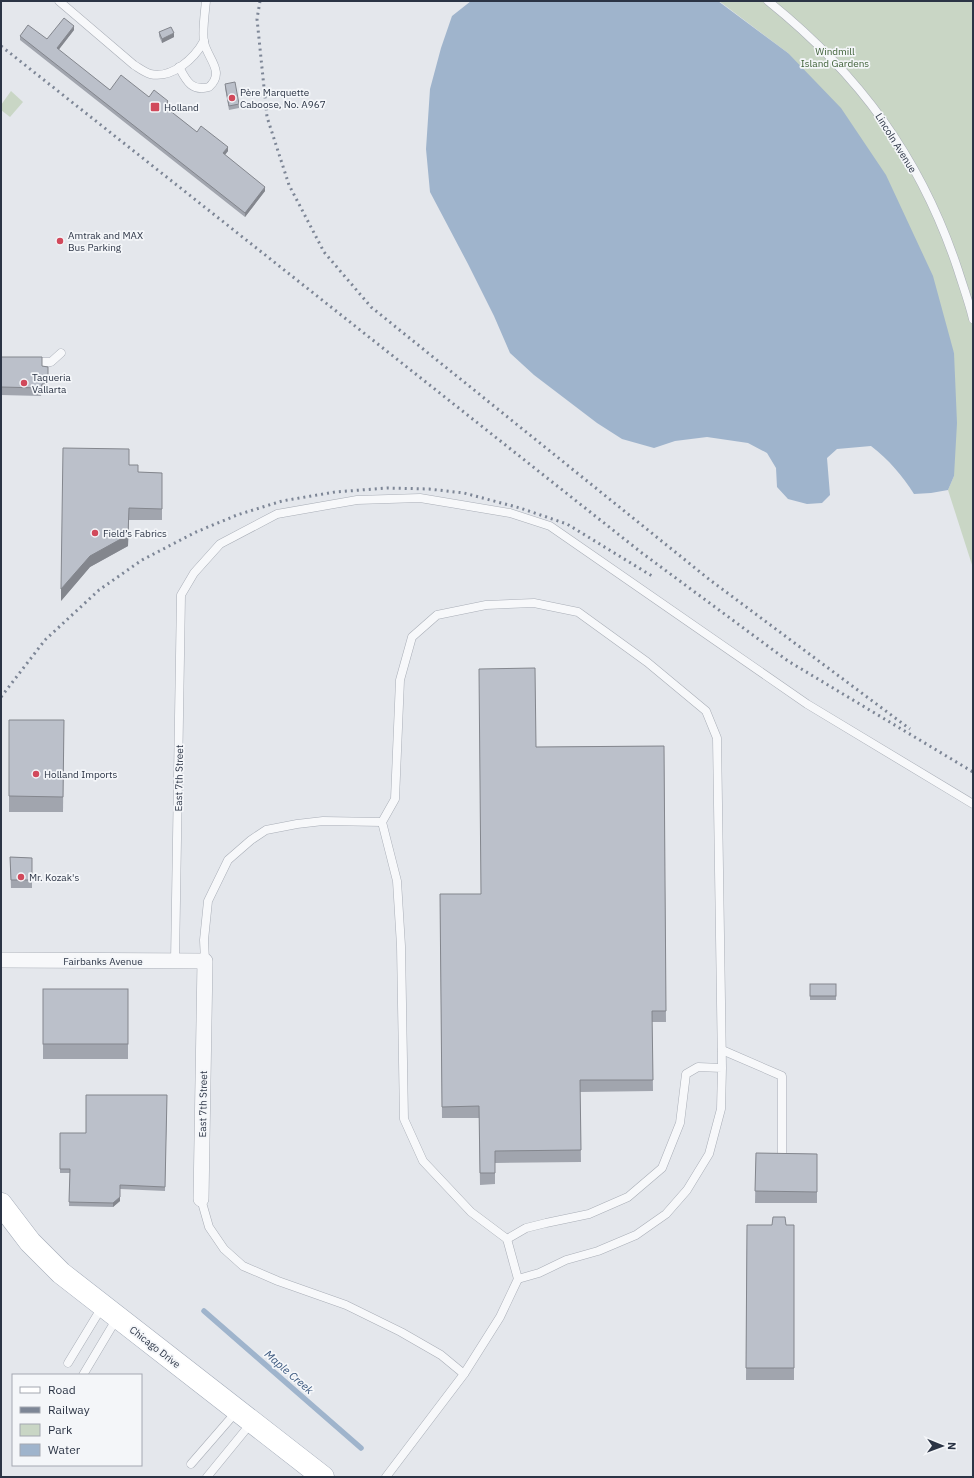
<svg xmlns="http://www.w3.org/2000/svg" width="974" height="1478" font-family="'IBM Plex Sans',sans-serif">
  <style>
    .green { fill: #c9d6c5 }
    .water { fill: #9fb4cc }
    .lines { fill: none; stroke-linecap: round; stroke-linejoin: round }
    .stream { stroke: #9fb4cc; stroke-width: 5.5 }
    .lane-casing { stroke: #a9aeb7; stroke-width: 9 }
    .street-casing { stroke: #a9aeb7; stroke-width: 16 }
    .primary-casing { stroke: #a3abb8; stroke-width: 23 }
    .lane { stroke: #f7f8fa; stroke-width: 8 }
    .street { stroke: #f7f8fa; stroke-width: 15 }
    .primary { stroke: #fff; stroke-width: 22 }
    .rail { stroke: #7d8696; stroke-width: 3; stroke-dasharray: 2 4; stroke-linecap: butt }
    .wall { fill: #a1a5ae }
    .shaded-wall { fill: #83868d }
    .building { fill: #bbc0ca; stroke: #83868d }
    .poi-dot { fill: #d1495b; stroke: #f4f6f9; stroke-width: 1.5 }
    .labels { text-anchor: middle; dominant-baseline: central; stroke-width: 3.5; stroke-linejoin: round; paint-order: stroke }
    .park-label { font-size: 10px; fill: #3f6138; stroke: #f4f6f9 }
    .poi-label { font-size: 10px; fill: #2b3445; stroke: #f4f6f9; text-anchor: start }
    .street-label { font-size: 10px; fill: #2b3445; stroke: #f4f6f9 }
    .water-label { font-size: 11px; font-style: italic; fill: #34527a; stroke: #f4f6f9 }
  </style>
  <rect width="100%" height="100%" fill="#e4e7ec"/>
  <g class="green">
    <path d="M 719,1 L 973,1 L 973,568 L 948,490 L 954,476 L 954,353 L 788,53 Z"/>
    <path d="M 11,91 L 23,102 L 10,117 L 1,110 L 1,105 Z"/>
  </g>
  <path class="water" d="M 471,1 L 718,1 L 788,53 L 841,108 L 886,175 L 933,276 L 954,353 L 957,423 L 954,476 L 948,490 L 931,493 L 914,494 C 902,475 889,460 871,446 L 837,449 L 827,458 L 830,495 L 822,503 L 807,504 L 788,499 L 777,487 L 776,468 L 767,453 L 748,443 L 707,437 L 675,441 L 654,448 L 622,439 L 597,423 L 534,375 L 510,353 L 494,316 L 468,264 L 430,192 L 426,149 L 430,89 L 441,48 L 452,16 Z"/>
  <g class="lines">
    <path class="stream" d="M 204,1311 L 361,1448"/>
    <defs>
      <g id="lane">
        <path d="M 59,1 L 134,65 C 139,68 144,72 150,74 C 172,79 194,59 204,41"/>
        <path d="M 768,1 C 859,74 921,158 958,270 C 963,286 969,302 973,319"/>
        <path d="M 179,67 C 186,80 191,92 209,87 C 226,72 207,58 204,42 C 202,33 205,11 206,1"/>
        <path d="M 32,362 L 51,362 L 61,353"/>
        <path d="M 175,961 L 181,595 L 194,573 L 220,544 L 277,514 L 357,500 L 420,498 L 510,513 L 550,526 L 807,704 L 973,804"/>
        <path d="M 205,961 L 204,940 L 208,901 L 228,860 L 251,840 L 266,830 L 297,824 L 323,821 L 382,822"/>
        <path d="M 722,1050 L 782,1076 L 782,1159"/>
        <path d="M 201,1199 L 209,1227 L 224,1249 L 243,1266 L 278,1281 L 346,1305 L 401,1332 L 441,1355 L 464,1374"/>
        <path d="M 518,1279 L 539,1273 L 566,1260 L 598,1251 L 636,1235 L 666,1214 L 687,1190 L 709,1154 L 721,1109 L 722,1068 L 717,738 L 706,711 L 647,662 L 578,612 L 534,603 L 486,605 L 437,615 L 412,637 L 400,680 L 395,799 L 382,822 L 397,881 L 401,946 L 404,1119 L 423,1161 L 471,1212 L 507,1239 L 526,1228 L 546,1223 L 589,1214 L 628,1197 L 662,1168 L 680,1123 L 686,1074 L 698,1067 L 722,1068"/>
        <path d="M 68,1363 L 102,1307"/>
        <path d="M 83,1375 L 117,1318"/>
        <path d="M 191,1464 L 237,1411"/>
        <path d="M 207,1477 L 252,1422"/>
        <path d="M 386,1477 L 464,1374 L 500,1317 L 518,1279 L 507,1239"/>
      </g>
      <path id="street" d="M 1,960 L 205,961 L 201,1199"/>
      <path id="primary" d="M 1,1204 L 30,1242 L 61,1273 L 323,1477"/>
    </defs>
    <use href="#lane" class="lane-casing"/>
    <use href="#street" class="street-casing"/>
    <use href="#primary" class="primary-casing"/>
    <use href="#lane" class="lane"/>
    <use href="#street" class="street"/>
    <use href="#primary" class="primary"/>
    <g class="rail">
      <path d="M 260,1 L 257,19 L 267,117 L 289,185 L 324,252 L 371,307 L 710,580 L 910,729"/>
      <path d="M 1,46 L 642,553 L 788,661 L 973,772"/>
      <path d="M 1,697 L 45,640 L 99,590 L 142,560 L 196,532 L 237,515 L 282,501 L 335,492 L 387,488 L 429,489 L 464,493 L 520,508 L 567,524 L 652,576"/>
    </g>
  </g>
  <g class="wall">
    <path d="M 74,30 L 58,50 L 110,90 L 149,97 L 168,105 L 166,108 L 197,132 L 228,151 L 225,155 L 265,191 L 245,217 L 20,40 L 20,36 L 47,39 Z"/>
    <path d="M 159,32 L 174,37 L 162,43 L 159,36 Z"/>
    <path d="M 225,84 L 239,104 L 239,108 L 229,110 L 225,88 Z"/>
    <path d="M 1,357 L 42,366 L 48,367 L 48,392 L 42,392 L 41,396 L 1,395 Z"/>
    <path d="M 129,465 L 138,472 L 162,473 L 162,520 L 129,520 L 128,546 L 90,567 L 61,601 Z"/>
    <path d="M 9,720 L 64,720 L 63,812 L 9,812 Z"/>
    <path d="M 664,746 L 666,1022 L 652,1022 L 653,1091 L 580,1092 L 581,1162 L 495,1163 L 495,1184 L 480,1185 L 479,1118 L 442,1118 L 440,894 L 481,894 L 536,747 Z"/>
    <path d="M 10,857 L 32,858 L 32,888 L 11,888 Z"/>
    <rect x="810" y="984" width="26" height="16"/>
    <rect x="43" y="989" width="85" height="70"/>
    <path d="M 167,1095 L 165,1191 L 120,1189 L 120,1201 L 113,1207 L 69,1206 L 70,1173 L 60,1173 L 60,1133 L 86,1133 Z"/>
    <path d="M 756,1153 L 817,1154 L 817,1203 L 755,1203 Z"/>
    <path d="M 747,1225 L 794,1225 L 794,1380 L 746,1380 Z"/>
  </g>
  <g class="shaded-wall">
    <path d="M 74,26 L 74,30 L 57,52 L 57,48 Z"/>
    <path d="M 174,33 L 174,37 L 162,43 L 162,39 Z"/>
    <path d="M 168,101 L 168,105 L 164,110 L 164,106 Z"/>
    <path d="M 228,147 L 228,151 L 223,157 L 223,153 Z"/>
    <path d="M 265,187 L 265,191 L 245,217 L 245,213 Z"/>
    <path d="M 129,508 L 128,546 L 90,567 L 61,601 L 61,589 Z"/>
    <path d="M 120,1197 L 120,1201 L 113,1207 L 113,1203 Z"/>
  </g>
  <g class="building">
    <path d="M 64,18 L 74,26 L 57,48 L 110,90 L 121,75 L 149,97 L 154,90 L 168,101 L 164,106 L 197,132 L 201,126 L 228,147 L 223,153 L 265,187 L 245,213 L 20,36 L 28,25 L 47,39 Z"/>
    <path d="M 171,27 L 174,33 L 162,39 L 159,32 Z"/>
    <path d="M 235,82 L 239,104 L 229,106 L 225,84 Z"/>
    <path d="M 1,357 L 42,357 L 42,366 L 48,367 L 48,384 L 42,384 L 41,388 L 1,387 Z"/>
    <path d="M 63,448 L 129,449 L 129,465 L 138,465 L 138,472 L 162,473 L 162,509 L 129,508 L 128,535 L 90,556 L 61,589 Z"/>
    <path d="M 535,668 L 536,747 L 664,746 L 666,1011 L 652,1011 L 653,1080 L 580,1080 L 581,1150 L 495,1151 L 495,1173 L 480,1173 L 479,1106 L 442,1107 L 440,894 L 481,894 L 479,669 Z"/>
    <path d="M 9,720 L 64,720 L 63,797 L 9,796 Z"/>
    <path d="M 10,857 L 32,858 L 32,880 L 11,880 Z"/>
    <rect x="810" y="984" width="26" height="12"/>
    <rect x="43" y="989" width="85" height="55"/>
    <path d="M 86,1095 L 167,1095 L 165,1187 L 120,1185 L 120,1197 L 113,1203 L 69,1202 L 70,1169 L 60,1169 L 60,1133 L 86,1133 Z"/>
    <path d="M 756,1153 L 817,1154 L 817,1192 L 755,1191 Z"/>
    <path d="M 773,1217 L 785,1217 L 786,1225 L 794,1225 L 794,1368 L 746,1368 L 747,1225 L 772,1225 Z"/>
  </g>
  <g class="poi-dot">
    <circle cx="232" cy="98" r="4"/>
    <rect x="150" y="102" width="10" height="10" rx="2"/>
    <circle cx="60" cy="241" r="4"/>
    <circle cx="24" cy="383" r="4"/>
    <circle cx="95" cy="533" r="4"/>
    <circle cx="36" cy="774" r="4"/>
    <circle cx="21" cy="877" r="4"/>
  </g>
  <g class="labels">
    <g class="park-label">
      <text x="835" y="51">Windmill<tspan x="835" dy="12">Island Gardens</tspan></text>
    </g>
    <g class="poi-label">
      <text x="240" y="92">Père Marquette<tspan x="240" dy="12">Caboose, No. A967</tspan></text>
      <text x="164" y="107">Holland</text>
      <text x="68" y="235">Amtrak and MAX<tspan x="68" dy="12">Bus Parking</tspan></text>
      <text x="32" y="377">Taqueria<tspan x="32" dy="12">Vallarta</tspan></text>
      <text x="103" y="533">Field’s Fabrics</text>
      <text x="44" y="774">Holland Imports</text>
      <text x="29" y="877">Mr. Kozak's</text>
    </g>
    <g class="street-label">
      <text transform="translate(896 143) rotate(58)">Lincoln Avenue</text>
      <text transform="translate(179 778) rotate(-89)">East 7th Street</text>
      <text x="103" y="961">Fairbanks Avenue</text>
      <text transform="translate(203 1104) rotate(-89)">East 7th Street</text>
      <text transform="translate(155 1347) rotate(38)">Chicago Drive</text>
    </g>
    <g class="water-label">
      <text transform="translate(289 1372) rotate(41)">Maple Creek</text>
    </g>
  </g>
  <rect width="974" height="1478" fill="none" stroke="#2b3445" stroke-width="4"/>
  <rect x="12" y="1374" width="130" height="92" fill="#f4f6f9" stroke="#a4a8b1"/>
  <rect x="20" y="1387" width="20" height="6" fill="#ffffff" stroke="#a4a8b1"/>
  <text x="48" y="1394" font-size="12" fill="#2b3445">Road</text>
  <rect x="20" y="1407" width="20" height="6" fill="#7d8696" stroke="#a4a8b1"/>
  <text x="48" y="1414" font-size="12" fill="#2b3445">Railway</text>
  <rect x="20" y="1424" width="20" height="12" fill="#c9d6c5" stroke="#a4a8b1"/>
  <text x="48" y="1434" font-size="12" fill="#2b3445">Park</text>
  <rect x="20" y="1444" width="20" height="12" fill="#9fb4cc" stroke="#a4a8b1"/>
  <text x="48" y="1454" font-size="12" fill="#2b3445">Water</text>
  <g transform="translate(942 1446) rotate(91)" stroke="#f4f6f9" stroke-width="3" paint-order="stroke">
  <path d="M0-3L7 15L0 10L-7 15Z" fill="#2b3445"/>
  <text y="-6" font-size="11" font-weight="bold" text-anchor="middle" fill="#2b3445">N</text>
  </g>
</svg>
